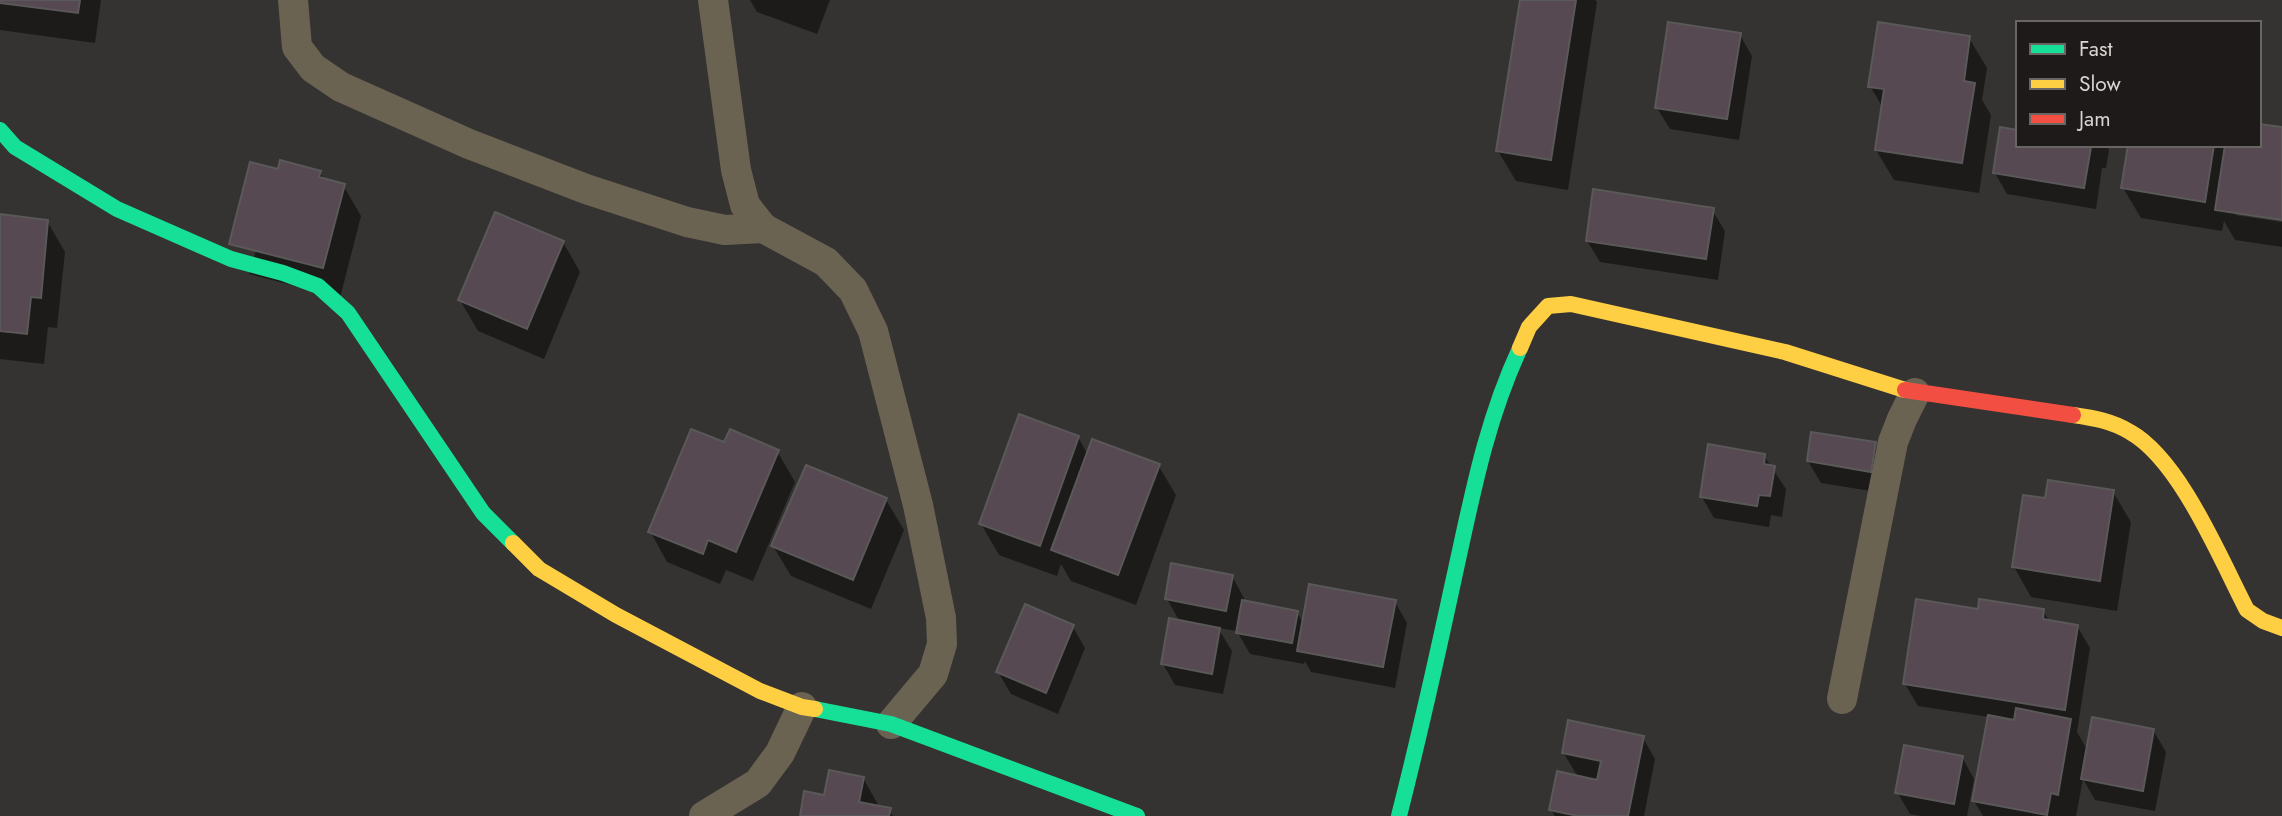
<svg xmlns="http://www.w3.org/2000/svg" width="2282" height="816" font-family="Jost,sans-serif">
  <style>
    .shadow { fill: #0007 }
    .building { fill: #564952; stroke: #5a5858; stroke-width: 2 }
    .lines { fill: none; stroke-linecap: round; stroke-linejoin: round }
    .street { stroke: #6b6352; stroke-width: 30 }
    .fast { stroke: #16e098; stroke-width: 16 }
    .slow { stroke: #ffcf43; stroke-width: 16 }
    .jam { stroke: #f24e42; stroke-width: 16 }
  </style>
  <rect width="100%" height="100%" fill="#353331"/>
  <g class="shadow">
    <path d="M 0,0 L 101,0 L 95,43 L 0,30 Z"/>
    <path d="M 750,0 L 830,0 L 817,34 L 757,12 Z"/>
    <path d="M 1521,0 L 1595,0 L 1597,2 L 1568,190 L 1516,181 L 1498,151 Z"/>
    <path d="M 1740,35 L 1752,56 L 1739,140 L 1670,129 L 1657,108 Z"/>
    <path d="M 1969,38 L 1987,68 L 1982,100 L 1991,115 L 1979,193 L 1894,180 L 1876,150 L 1883,108 L 1870,86 Z"/>
    <path d="M 2282,129 L 2282,218 L 2236,211 L 2236,215 L 2282,222 L 2282,247 L 2235,240 L 2224,221 L 2222,231 L 2141,218 L 2123,188 L 2129,145 L 2259,145 Z"/>
    <path d="M 2018,145 L 2106,145 L 2109,150 L 2106,168 L 2102,168 L 2096,209 L 2007,194 L 1995,173 Z"/>
    <path d="M 279,172 L 320,172 L 325,181 L 343,185 L 361,216 L 340,298 L 249,274 Z"/>
    <path d="M 1712,210 L 1725,231 L 1718,280 L 1600,262 L 1587,241 Z"/>
    <path d="M 0,216 L 47,221 L 65,252 L 57,328 L 48,327 L 44,364 L 0,359 Z"/>
    <path d="M 563,242 L 580,272 L 544,359 L 478,331 L 460,300 Z"/>
    <path d="M 1078,437 L 1088,455 L 1158,465 L 1176,495 L 1136,605 L 1071,581 L 1061,564 L 1057,576 L 999,555 L 981,524 Z"/>
    <path d="M 1874,443 L 1887,465 L 1883,493 L 1821,483 L 1808,461 Z"/>
    <path d="M 725,445 L 777,451 L 795,482 L 753,581 L 726,570 L 720,584 L 667,562 L 650,531 Z"/>
    <path d="M 1764,456 L 1786,489 L 1782,517 L 1771,515 L 1769,527 L 1714,518 L 1702,497 Z"/>
    <path d="M 2113,492 L 2131,522 L 2117,611 L 2031,597 L 2014,567 L 2047,500 Z"/>
    <path d="M 886,500 L 904,530 L 871,609 L 791,576 L 773,546 Z"/>
    <path d="M 1232,576 L 1244,598 L 1244,602 L 1297,613 L 1304,624 L 1395,602 L 1407,623 L 1395,688 L 1311,672 L 1305,661 L 1304,664 L 1250,654 L 1237,631 L 1218,628 L 1232,651 L 1223,694 L 1175,685 L 1163,664 L 1180,622 L 1167,599 Z"/>
    <path d="M 1979,611 L 2043,611 L 2050,622 L 2077,626 L 2090,648 L 2077,732 L 2088,751 L 2153,730 L 2166,752 L 2155,811 L 2095,800 L 2083,779 L 2076,816 L 1983,816 L 1974,801 L 1989,717 L 1918,706 L 1905,684 Z"/>
    <path d="M 1073,627 L 1085,648 L 1058,714 L 1011,694 L 998,672 Z"/>
    <path d="M 1643,738 L 1655,759 L 1644,816 L 1555,816 L 1551,810 L 1578,777 L 1563,752 Z"/>
    <path d="M 1962,757 L 1974,779 L 1967,816 L 1921,816 L 1910,814 L 1897,792 Z"/>
    <path d="M 863,778 L 880,808 L 889,810 L 893,816 L 802,816 L 825,797 Z"/>
  </g>
  <g class="building">
    <path d="M 0,0 L 80,0 L 78,13 L 0,3 Z"/>
    <path d="M 1520,0 L 1576,0 L 1551,160 L 1496,151 Z"/>
    <path d="M 1668,22 L 1741,33 L 1727,119 L 1655,108 Z"/>
    <path d="M 1878,22 L 1970,36 L 1964,81 L 1975,83 L 1962,163 L 1875,150 L 1884,89 L 1868,87 Z"/>
    <path d="M 2259,124 L 2282,127 L 2282,220 L 2215,210 L 2225,145 L 2259,145 Z"/>
    <path d="M 2000,127 L 2018,130 L 2018,145 L 2095,145 L 2091,147 L 2084,188 L 1993,173 Z"/>
    <path d="M 2128,145 L 2214,145 L 2205,202 L 2121,188 Z"/>
    <path d="M 280,160 L 321,171 L 319,177 L 345,184 L 323,268 L 229,244 L 250,162 L 278,169 Z"/>
    <path d="M 1593,189 L 1714,208 L 1706,259 L 1586,241 Z"/>
    <path d="M 495,212 L 564,241 L 527,329 L 458,300 Z"/>
    <path d="M 0,214 L 48,220 L 41,298 L 31,297 L 27,334 L 0,331 Z"/>
    <path d="M 1019,414 L 1079,436 L 1040,546 L 979,524 Z"/>
    <path d="M 691,429 L 724,442 L 730,429 L 779,450 L 736,552 L 708,540 L 703,554 L 648,532 Z"/>
    <path d="M 1811,432 L 1876,442 L 1871,472 L 1807,461 Z"/>
    <path d="M 1092,439 L 1160,464 L 1118,575 L 1051,550 Z"/>
    <path d="M 1708,444 L 1765,454 L 1764,464 L 1775,466 L 1770,496 L 1759,495 L 1757,506 L 1700,497 Z"/>
    <path d="M 806,465 L 887,498 L 853,580 L 771,546 Z"/>
    <path d="M 2048,480 L 2114,490 L 2100,581 L 2012,567 L 2023,495 L 2045,498 Z"/>
    <path d="M 1171,563 L 1233,575 L 1226,611 L 1165,599 Z"/>
    <path d="M 1309,584 L 1396,600 L 1383,667 L 1297,651 Z"/>
    <path d="M 1916,599 L 1978,609 L 1979,599 L 2044,609 L 2043,619 L 2078,625 L 2065,710 L 1903,684 Z"/>
    <path d="M 1242,600 L 1298,611 L 1292,643 L 1236,633 Z"/>
    <path d="M 1025,604 L 1074,625 L 1046,693 L 996,672 Z"/>
    <path d="M 1169,618 L 1220,628 L 1212,674 L 1161,664 Z"/>
    <path d="M 2016,708 L 2071,719 L 2058,795 L 2051,793 L 2047,815 L 1972,801 L 1988,715 L 2014,720 Z"/>
    <path d="M 2092,717 L 2154,729 L 2143,791 L 2081,779 Z"/>
    <path d="M 1568,720 L 1644,736 L 1628,816 L 1578,816 L 1549,810 L 1557,771 L 1597,780 L 1601,761 L 1562,753 Z"/>
    <path d="M 1904,745 L 1963,756 L 1954,804 L 1895,793 Z"/>
    <path d="M 829,770 L 864,777 L 859,802 L 891,808 L 889,816 L 800,816 L 804,791 L 824,795 Z"/>
  </g>
  <g class="lines">
    <g class="street">
      <path d="M 293,0 L 297,47 L 313,68 L 341,87 L 469,144 L 586,189 L 687,222 L 725,230 L 763,228"/>
      <path d="M 713,0 L 736,170 L 745,205 L 763,228 L 826,262 L 853,290 L 873,331 L 918,505 L 941,618 L 942,644 L 933,674 L 891,724"/>
      <path d="M 1842,699 L 1893,442 L 1902,419 L 1915,393"/>
      <path d="M 704,816 L 758,783 L 780,753 L 802,707"/>
    </g>
    <g class="fast">
      <path d="M 0,130 L 15,147 L 117,209 L 231,259 L 283,273 L 318,286 L 348,313 L 483,513 L 513,543"/>
      <path d="M 815,709 L 891,724 L 1137,816"/>
      <path d="M 1399,816 C 1419,737 1437,657 1454,578 C 1472,497 1485,424 1520,348"/>
    </g>
    <g class="slow">
      <path d="M 1520,348 L 1529,327 L 1548,306 L 1571,304 L 1785,352 L 1905,390"/>
      <path d="M 2073,415 C 2094,418 2112,421 2130,432 C 2180,460 2220,558 2247,610 L 2263,621 L 2282,628"/>
      <path d="M 513,543 L 539,569 L 616,615 L 760,691 L 802,707 L 815,709"/>
    </g>
    <path class="jam" d="M 1905,390 L 2073,415"/>
  </g>
  <rect x="2016" y="21" width="245" height="126" fill="#1d1a19" stroke="#686563" stroke-width="2"/>
  <rect x="2030" y="44" width="35" height="10" fill="#16e098" stroke="#686563" stroke-width="2"/>
  <text x="2079" y="56" font-size="21" fill="#d8d5d2">Fast</text>
  <rect x="2030" y="79" width="35" height="10" fill="#ffcf43" stroke="#686563" stroke-width="2"/>
  <text x="2079" y="91" font-size="21" fill="#d8d5d2">Slow</text>
  <rect x="2030" y="114" width="35" height="10" fill="#f24e42" stroke="#686563" stroke-width="2"/>
  <text x="2079" y="126" font-size="21" fill="#d8d5d2">Jam</text>
</svg>
